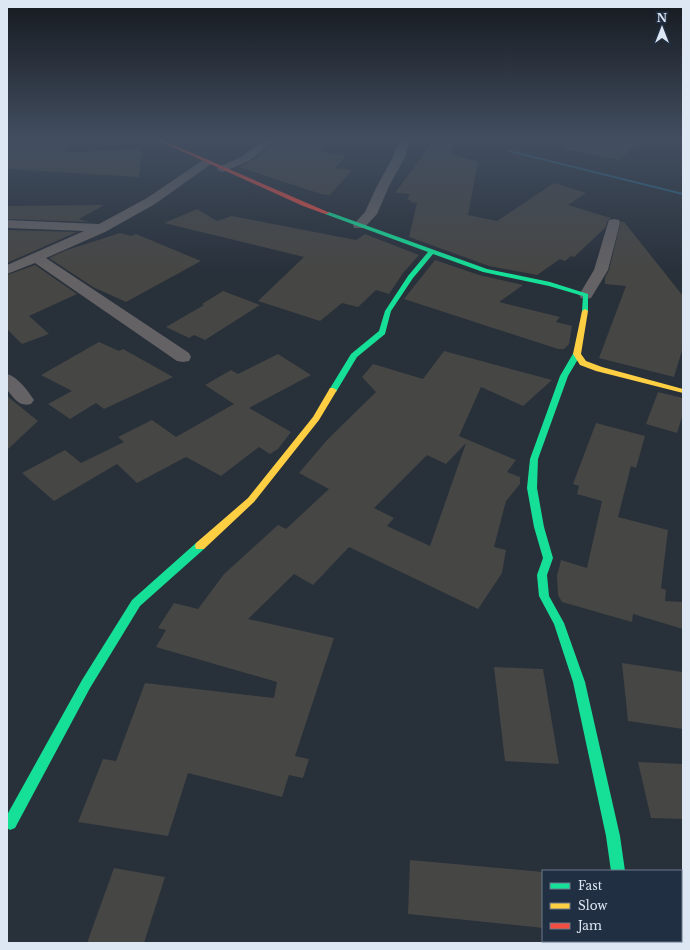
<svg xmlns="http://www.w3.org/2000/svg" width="690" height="950" font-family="'Libre Baskerville',serif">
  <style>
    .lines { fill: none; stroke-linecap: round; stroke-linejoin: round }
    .stream { fill: #2a6d8e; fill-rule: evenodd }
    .building { fill: #464644; fill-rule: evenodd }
    .street { fill: #646264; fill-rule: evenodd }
    .fast { fill: #16e098; fill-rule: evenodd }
    .slow { fill: #ffcf43; fill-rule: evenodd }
    .jam { fill: #f24e42; fill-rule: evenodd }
  </style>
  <rect width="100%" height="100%" fill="#28303a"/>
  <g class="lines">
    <path class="stream" d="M 509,150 L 683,193 L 683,195 L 509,152 Z"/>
  </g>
  <g class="building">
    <path d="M 7,140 L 74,140 L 62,153 L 142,149 L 139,177 L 7,169 Z"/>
    <path d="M 276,140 L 297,143 L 299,140 L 326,143 L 318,152 L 346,156 L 335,168 L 352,170 L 330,195 L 321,194 L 239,167 L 250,162 Z"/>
    <path d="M 434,140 L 454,140 L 451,154 L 478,162 L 468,215 L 497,221 L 554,183 L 586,193 L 568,205 L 611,218 L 608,220 L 605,228 L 574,257 L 571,256 L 565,261 L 560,259 L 537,275 L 489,266 L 409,237 L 417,203 L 410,202 L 411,200 L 407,200 L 410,194 L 395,193 Z"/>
    <path d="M 564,140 L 641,140 L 619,160 L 564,149 Z"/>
    <path d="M 104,205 L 79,219 L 89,222 L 7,219 L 7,206 Z"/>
    <path d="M 197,209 L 217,221 L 232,216 L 356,240 L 365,234 L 419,255 L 403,273 L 389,294 L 376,290 L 358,307 L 342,303 L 320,321 L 258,301 L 304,257 L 164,223 Z"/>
    <path d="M 621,221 L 625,223 L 683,296 L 683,347 L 674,377 L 599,358 L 626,286 L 605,284 L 605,278 L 609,270 Z"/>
    <path d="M 7,230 L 77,232 L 7,263 Z"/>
    <path d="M 120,233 L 131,236 L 136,234 L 201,261 L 126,302 L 93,287 L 49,258 L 67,250 Z"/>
    <path d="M 435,260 L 479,275 L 523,285 L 499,302 L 560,317 L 556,322 L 572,326 L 569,344 L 564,349 L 558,349 L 404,299 Z"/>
    <path d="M 35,265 L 77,294 L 29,316 L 49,334 L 22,344 L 7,329 L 7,275 Z"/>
    <path d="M 223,291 L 260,305 L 205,340 L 194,335 L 189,338 L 166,327 L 204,305 L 202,304 Z"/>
    <path d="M 99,342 L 119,351 L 123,349 L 173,377 L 104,409 L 96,403 L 70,419 L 48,404 L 72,391 L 41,375 Z"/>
    <path d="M 444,351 L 552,380 L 523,406 L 481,387 L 459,436 L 516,460 L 507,472 L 520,477 L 520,484 L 506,501 L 494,547 L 506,550 L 502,573 L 478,609 L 349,547 L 313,585 L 294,574 L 248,619 L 334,638 L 295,756 L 309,759 L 303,778 L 289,775 L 282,797 L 188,773 L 168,836 L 78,822 L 103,759 L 116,761 L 145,683 L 274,698 L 277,682 L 156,647 L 166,630 L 158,628 L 174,603 L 198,609 L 224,574 L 278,525 L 286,529 L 329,489 L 299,473 L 327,440 L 376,392 L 362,377 L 373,364 L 423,379 ZM 466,443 L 430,546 L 387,526 L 394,518 L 374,508 L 427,455 L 446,464 Z"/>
    <path d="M 278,354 L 311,375 L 249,408 L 291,432 L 278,449 L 270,454 L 259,447 L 221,476 L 186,457 L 137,483 L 117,464 L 54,501 L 22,473 L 65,450 L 81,463 L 124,442 L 118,437 L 152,420 L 176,437 L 234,404 L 205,385 L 231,370 L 238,374 Z"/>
    <path d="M 658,392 L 683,398 L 683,414 L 677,433 L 646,424 Z"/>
    <path d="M 7,396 L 38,421 L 7,450 Z"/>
    <path d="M 596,423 L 645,436 L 636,468 L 631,466 L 618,517 L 668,530 L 661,588 L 666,590 L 665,601 L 683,602 L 683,629 L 633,614 L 632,622 L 562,602 L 558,595 L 557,576 L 561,560 L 587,568 L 602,501 L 577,494 L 579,486 L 573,484 Z"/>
    <path d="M 622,663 L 683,672 L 683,729 L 628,721 Z"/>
    <path d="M 494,667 L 543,669 L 559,764 L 505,761 Z"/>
    <path d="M 638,762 L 683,764 L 683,819 L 651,818 Z"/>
    <path d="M 410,860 L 543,872 L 543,928 L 408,914 Z"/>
    <path d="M 114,868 L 165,877 L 144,943 L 87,943 Z"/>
  </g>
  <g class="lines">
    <g class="street">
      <path d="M 264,140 L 275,140 L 249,161 L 223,172 L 219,171 L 217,169 L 219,167 L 241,157 Z"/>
      <path d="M 400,140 L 410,140 L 405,157 L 389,186 L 377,214 L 364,228 L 354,228 L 353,225 L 365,212 L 377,186 L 393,157 Z"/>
      <path d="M 207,159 L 213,162 L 211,164 L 155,204 L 105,232 L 46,258 L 189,353 L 191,357 L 189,361 L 183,362 L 177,361 L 35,263 L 7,274 L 7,265 L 84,231 L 7,228 L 7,220 L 99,224 L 147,198 L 203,160 Z"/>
      <path d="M 614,219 L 619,220 L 620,223 L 608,270 L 591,298 L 586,299 L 581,298 L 579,295 L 594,270 L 608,223 L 609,220 Z"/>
      <path d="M 7,374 C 18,377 28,391 34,400 L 31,404 C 19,407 15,399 7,390 Z"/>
      <path d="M 681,923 L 683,923 L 683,943 L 666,943 L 665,941 L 681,941 Z"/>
      <rect x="611" y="941" width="34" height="2"/>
    </g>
    <g class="fast">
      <path d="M 325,212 L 329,212 L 487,269 L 550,282 L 588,294 L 588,311 L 585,313 L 582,311 L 583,296 L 549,286 L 483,272 L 433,254 L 413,278 L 391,311 L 385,334 L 357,357 L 336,392 L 330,392 L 329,390 L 351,354 L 379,331 L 385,311 L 408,276 L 428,252 L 325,214 Z"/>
      <path d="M 574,352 L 580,352 L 581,354 L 568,376 L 538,459 L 537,488 L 544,527 L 553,558 L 547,575 L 549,596 L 564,623 L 585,682 L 620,836 L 625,871 L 611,871 L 606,836 L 573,682 L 554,624 L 539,596 L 537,575 L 543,558 L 534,527 L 527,488 L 530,459 L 560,376 Z"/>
      <path d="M 200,542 L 204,543 L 205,546 L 204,549 L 140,606 L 90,688 L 15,828 L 10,830 L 7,828 L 7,815 L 82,680 L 132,600 L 196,543 Z"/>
    </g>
    <g class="slow">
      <path d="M 585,309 L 588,311 L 581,354 L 586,361 L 602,367 L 683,389 L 683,393 L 596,371 L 580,365 L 573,354 L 582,311 Z"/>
      <path d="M 330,388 L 333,388 L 337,390 L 319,420 L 254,502 L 204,549 L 196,549 L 195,546 L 196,543 L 248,498 L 313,417 Z"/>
    </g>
    <path class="jam" d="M 157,140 L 162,140 L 330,213 L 325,214 L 303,206 Z"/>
  </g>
  <linearGradient id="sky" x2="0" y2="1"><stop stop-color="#161a20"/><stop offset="0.51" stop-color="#424e60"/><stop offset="1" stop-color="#424e60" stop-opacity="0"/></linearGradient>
  <rect width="690" height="273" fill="url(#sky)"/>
  <rect width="690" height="950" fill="none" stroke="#dde6f3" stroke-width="16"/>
  <rect x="542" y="870" width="140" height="72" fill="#202f42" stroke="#6c7889"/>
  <rect x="550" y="883" width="20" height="6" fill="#16e098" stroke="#6c7889"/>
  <text x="578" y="890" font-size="12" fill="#dde6f3">Fast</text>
  <rect x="550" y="903" width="20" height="6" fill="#ffcf43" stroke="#6c7889"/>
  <text x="578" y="910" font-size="12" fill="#dde6f3">Slow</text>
  <rect x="550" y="923" width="20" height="6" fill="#f24e42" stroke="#6c7889"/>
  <text x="578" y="930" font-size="12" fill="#dde6f3">Jam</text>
  <g transform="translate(662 28)" stroke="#202f42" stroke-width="3" paint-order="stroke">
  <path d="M0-3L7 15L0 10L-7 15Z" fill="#dde6f3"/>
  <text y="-6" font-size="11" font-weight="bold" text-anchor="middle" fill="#dde6f3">N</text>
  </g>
</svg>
